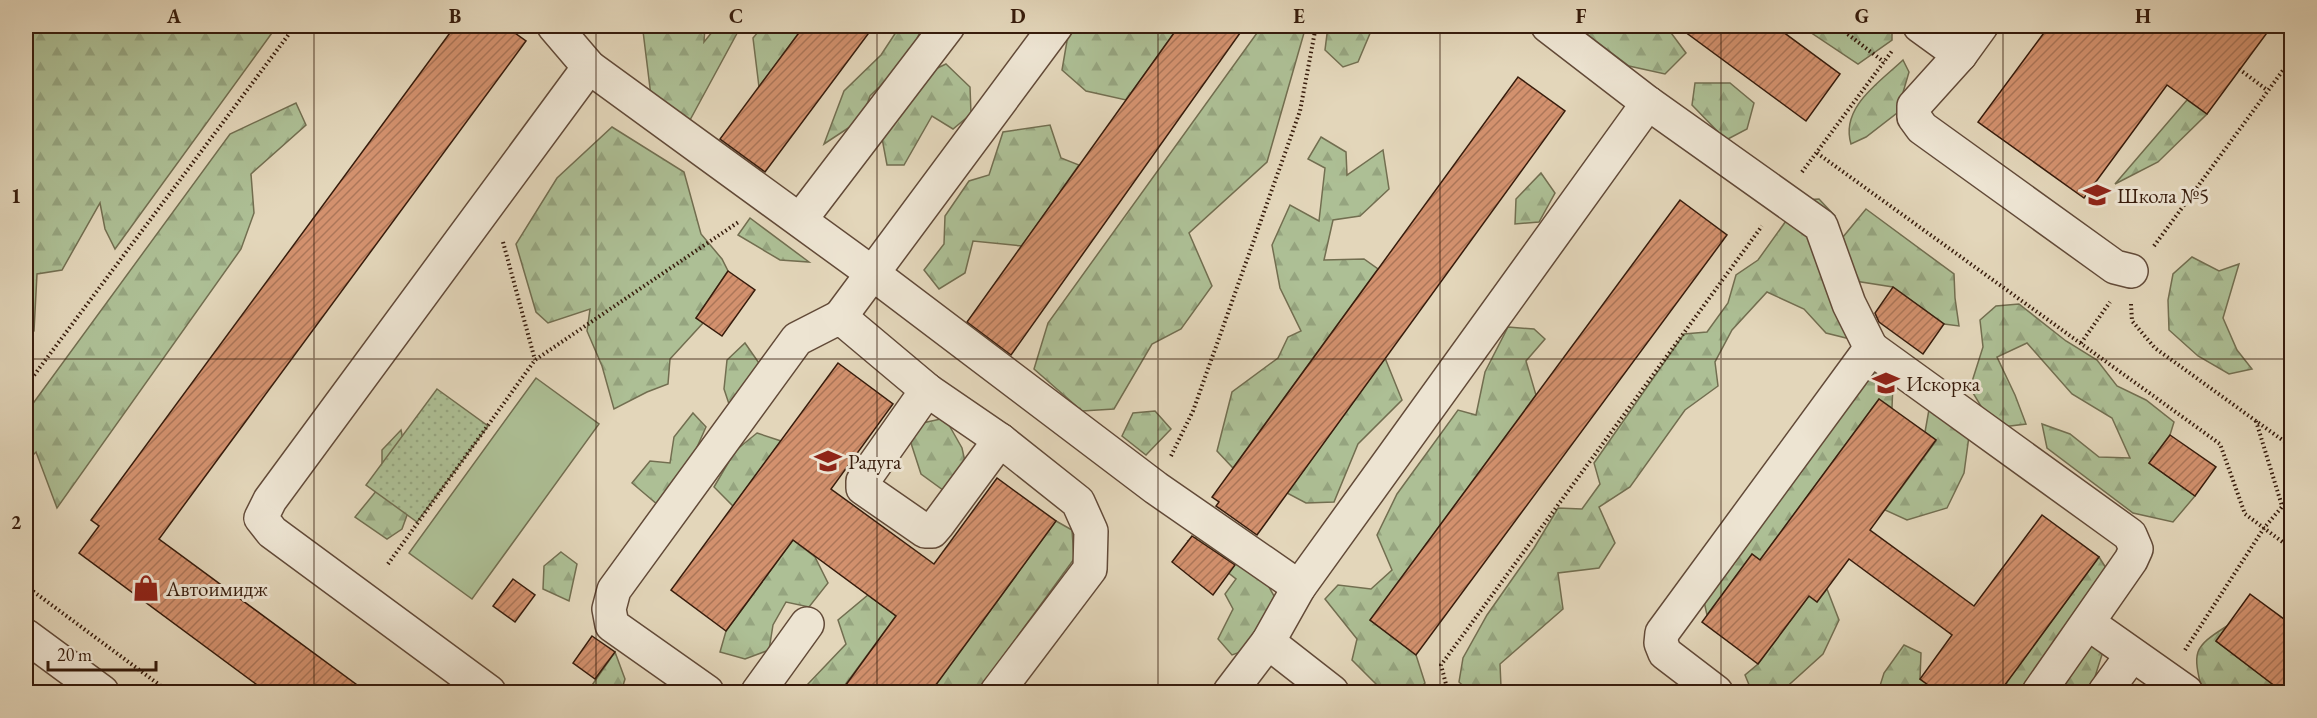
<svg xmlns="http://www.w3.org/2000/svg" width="2317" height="718" font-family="'EB Garamond',serif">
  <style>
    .green { fill: #adbf95; stroke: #726e50; stroke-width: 1.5 }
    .forest { fill: url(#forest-firs); stroke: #726e50; stroke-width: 1.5 }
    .park { fill: url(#park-dots); stroke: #726e50; stroke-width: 1.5 }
    .building { fill: url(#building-hatch); stroke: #371c0c; stroke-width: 1.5 }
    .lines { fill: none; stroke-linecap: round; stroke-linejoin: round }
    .minor-casing { stroke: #624a38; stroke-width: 36 }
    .path { stroke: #371c0c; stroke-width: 4; stroke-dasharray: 1.5 3; stroke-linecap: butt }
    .minor { stroke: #ede4d2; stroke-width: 33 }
    .grid { fill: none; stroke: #371c0c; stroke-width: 1.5; stroke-opacity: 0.55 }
    .labels { text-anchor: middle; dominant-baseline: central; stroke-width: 6; stroke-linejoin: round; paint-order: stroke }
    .poi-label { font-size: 21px; fill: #371c0c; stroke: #ede4d2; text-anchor: start }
    .neatline { fill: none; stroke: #371c0c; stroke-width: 2 }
    .grid-label { font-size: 20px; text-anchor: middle; font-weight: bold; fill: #371c0c }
  </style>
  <defs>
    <pattern id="forest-firs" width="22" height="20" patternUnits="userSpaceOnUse" patternTransform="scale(1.5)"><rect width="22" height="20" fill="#adbf95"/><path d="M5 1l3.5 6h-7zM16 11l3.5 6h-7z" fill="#95a47f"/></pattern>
    <pattern id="park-dots" width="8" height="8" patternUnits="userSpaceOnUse" patternTransform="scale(1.5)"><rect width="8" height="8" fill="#adbf95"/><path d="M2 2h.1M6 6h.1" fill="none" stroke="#95a47f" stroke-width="1.8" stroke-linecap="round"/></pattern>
    <pattern id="building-hatch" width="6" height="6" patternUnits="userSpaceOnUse" patternTransform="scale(1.5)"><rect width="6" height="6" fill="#d3916e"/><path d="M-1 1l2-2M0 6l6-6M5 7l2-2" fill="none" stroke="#ac7659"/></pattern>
  </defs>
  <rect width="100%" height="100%" fill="#e3d6ba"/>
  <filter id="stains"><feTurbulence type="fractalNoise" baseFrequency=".00333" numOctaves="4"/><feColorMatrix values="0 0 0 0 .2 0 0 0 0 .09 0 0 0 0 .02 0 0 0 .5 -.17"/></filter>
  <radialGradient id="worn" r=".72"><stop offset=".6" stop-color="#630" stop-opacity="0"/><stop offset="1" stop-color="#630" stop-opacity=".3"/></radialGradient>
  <path class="green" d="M 536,378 L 599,424 L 472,599 L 409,553 Z"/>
  <g class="forest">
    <path d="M 38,26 L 277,26 L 115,249 L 105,229 L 100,203 L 62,270 L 37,274 L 34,331 L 26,340 L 26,42 Z"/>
    <path d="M 649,26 L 705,26 L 704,42 L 717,26 L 741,26 L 690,120 L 651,96 L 643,31 Z"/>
    <path d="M 763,26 L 804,26 L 759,87 L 753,38 Z"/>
    <path d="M 900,26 L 923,26 L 906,61 L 870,96 L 862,119 L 824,144 L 844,91 L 881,55 Z"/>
    <path d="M 1080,26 L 1179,26 L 1126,100 L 1086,91 L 1062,70 L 1068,35 Z"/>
    <path d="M 1262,26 L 1306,26 L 1267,162 L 1189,233 L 1212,286 L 1181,329 L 1152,344 L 1114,409 L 1082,411 L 1034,369 L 1048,323 Z"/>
    <path d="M 1328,26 L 1367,26 L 1371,31 L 1358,62 L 1343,67 L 1325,50 Z"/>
    <path d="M 1576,26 L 1666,26 L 1686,53 L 1665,74 L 1629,66 Z"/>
    <path d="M 1808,26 L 1892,26 L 1892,40 L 1858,64 L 1810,32 Z"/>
    <path d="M 1903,60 L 1909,72 L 1897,113 L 1866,137 L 1851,144 C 1840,107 1880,82 1903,60 Z"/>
    <path d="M 946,64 L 970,87 L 971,114 L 953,129 L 932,116 L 904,165 L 887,165 L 881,133 L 910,81 Z"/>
    <path d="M 1695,83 L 1730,83 L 1754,103 L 1747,129 L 1726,140 L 1692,105 Z"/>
    <path d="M 2187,100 L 2207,114 L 2158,162 L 2115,184 Z"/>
    <path d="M 296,103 L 306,125 L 251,174 L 254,213 L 241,249 L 57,508 L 36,452 L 26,462 L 26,413 L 230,134 Z"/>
    <path d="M 1050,125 L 1061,158 L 1079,165 L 1022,246 L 973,241 L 965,273 L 939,289 L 924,270 L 944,244 L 945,216 L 969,181 L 989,175 L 1003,132 Z"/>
    <path d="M 612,127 L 684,172 L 701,234 L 722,259 L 728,271 L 696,318 L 703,323 L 670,359 L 668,384 L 647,392 L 614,409 L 602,366 L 587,331 L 590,309 L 548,323 L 536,312 L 516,244 L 557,178 Z"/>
    <path d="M 1321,137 L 1346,152 L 1347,175 L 1383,150 L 1389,189 L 1360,216 L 1333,220 L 1324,260 L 1364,259 L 1378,269 L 1233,468 L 1217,451 L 1232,392 L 1278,358 L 1288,337 L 1301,331 L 1280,288 L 1272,245 L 1290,205 L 1319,221 L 1325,168 L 1308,159 Z"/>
    <path d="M 1541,173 L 1555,193 L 1539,222 L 1515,224 L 1516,199 Z"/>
    <path d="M 1819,199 L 1835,216 L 1832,258 L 1850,339 L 1826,333 L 1804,309 L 1767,292 L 1732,330 L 1715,362 L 1718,386 L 1685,410 L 1630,487 L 1599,507 L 1615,543 L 1599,568 L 1558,573 L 1563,609 L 1500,664 L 1501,687 L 1509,692 L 1470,692 L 1459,682 L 1463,658 L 1487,615 L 1534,548 L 1558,508 L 1582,509 L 1600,484 L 1594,463 L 1684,334 L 1707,332 L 1728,303 L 1736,275 L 1758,260 L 1801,200 Z"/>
    <path d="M 1866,209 L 1954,274 L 1955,298 L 1959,326 L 1944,324 L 1893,287 L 1855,281 L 1843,237 Z"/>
    <path d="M 750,218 L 809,262 L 780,260 L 738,235 Z"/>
    <path d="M 2192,257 L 2219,271 L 2239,264 L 2223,318 L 2237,350 L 2252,369 L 2229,374 L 2198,356 L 2169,330 L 2168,300 L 2173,274 Z"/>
    <path d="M 2019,304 L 2066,341 L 2097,360 L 2117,386 L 2146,400 L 2174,422 L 2170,435 L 2149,463 L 2195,496 L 2173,522 L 2133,513 L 2047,448 L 2042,424 L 2070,434 L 2099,457 L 2130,458 L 2112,418 L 2072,394 L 2027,343 L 1997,357 L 2015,395 L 2026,424 L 1994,428 L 1970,388 L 1983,347 L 1980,320 L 1996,306 Z"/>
    <path d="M 1508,327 L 1534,329 L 1545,339 L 1526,361 L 1536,395 L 1370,620 L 1416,655 L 1425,683 L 1416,692 L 1383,691 L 1352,660 L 1357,639 L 1325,599 L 1338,585 L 1371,589 L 1392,570 L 1377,535 L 1397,494 L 1458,410 L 1476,415 L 1485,372 Z"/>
    <path d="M 745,343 L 761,366 L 731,410 L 724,389 L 727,360 Z"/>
    <path d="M 1385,358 L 1402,400 L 1358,444 L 1334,502 L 1306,503 L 1287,493 Z"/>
    <path d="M 1871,370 L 1893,382 L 1892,408 L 1879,399 L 1760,560 L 1752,554 L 1707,615 L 1702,592 Z"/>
    <path d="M 1930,404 L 1969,436 L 1964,473 L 1947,508 L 1907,520 L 1885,510 L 1936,441 L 1925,432 Z"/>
    <path d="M 1155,411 L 1171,429 L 1146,455 L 1122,436 L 1133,413 Z"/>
    <path d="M 693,413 L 706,427 L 685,474 L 658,505 L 632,483 L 650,461 L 670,463 L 674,437 Z"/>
    <path d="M 945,418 L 962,448 L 966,466 L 943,490 L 921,474 L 910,440 L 918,424 Z"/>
    <path d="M 401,430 L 414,496 L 402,529 L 387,539 L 355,517 L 382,484 L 382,450 Z"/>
    <path d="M 757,433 L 781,441 L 733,506 L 714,487 L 735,451 Z"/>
    <path d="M 1056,521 L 1072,530 L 1074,559 L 977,692 L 930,692 Z"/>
    <path d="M 1212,531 L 1255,562 L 1274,596 L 1272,619 L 1255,647 L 1232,655 L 1218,639 L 1233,609 L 1225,594 L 1236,579 L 1188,541 Z"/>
    <path d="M 793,540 L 815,557 L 828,583 L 809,607 L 786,602 L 773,625 L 769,650 L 745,659 L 720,652 L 726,631 Z"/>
    <path d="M 561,552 L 577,564 L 569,601 L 543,589 L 544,566 Z"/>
    <path d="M 2099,557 L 2113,579 L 2106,642 L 2093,683 L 2086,692 L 1999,692 Z"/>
    <path d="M 1827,589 L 1839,620 L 1823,654 L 1781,692 L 1752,692 L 1745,675 L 1758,664 L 1809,596 L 1817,602 Z"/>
    <path d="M 868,595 L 896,616 L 840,692 L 805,692 L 806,686 L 846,644 L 838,620 Z"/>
    <path d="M 2227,626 L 2216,641 L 2281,690 L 2280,692 L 2202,691 C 2193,652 2192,648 2227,626 Z"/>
    <path d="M 1904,645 L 1921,653 L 1920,679 L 1930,686 L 1925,692 L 1878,692 L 1884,673 Z"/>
    <path d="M 615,652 L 625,679 L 621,692 L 597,692 L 590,688 Z"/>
  </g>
  <path class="park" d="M 437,389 L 488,426 L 417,522 L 366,485 Z"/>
  <g class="building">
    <path d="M 455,26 L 505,26 L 526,41 L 159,539 L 368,693 L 268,693 L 79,553 L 99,526 L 91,520 Z"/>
    <path d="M 804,26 L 874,26 L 765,172 L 720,139 Z"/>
    <path d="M 1179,26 L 1245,26 L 1011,355 L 967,322 Z"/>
    <path d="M 1677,26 L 1775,26 L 1840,74 L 1806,121 Z"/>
    <path d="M 2049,26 L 2272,26 L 2207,114 L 2167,85 L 2084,198 L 1978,122 Z"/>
    <path d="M 1518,77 L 1565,111 L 1257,535 L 1216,506 L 1219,502 L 1212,497 Z"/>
    <path d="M 1680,200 L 1727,235 L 1416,655 L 1370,620 Z"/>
    <path d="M 728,271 L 755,290 L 722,336 L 696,318 Z"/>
    <path d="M 1893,287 L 1944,324 L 1923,354 L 1879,322 L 1875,313 Z"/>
    <path d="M 838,363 L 893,404 L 831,489 L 934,564 L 997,478 L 1056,521 L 930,693 L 840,693 L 896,616 L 793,540 L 726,631 L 671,590 Z"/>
    <path d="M 1879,399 L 1936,440 L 1870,530 L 1974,606 L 2042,515 L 2099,557 L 1999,693 L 1939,693 L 1920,679 L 1952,635 L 1849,559 L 1817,602 L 1809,596 L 1758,664 L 1702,622 L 1752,554 L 1760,560 Z"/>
    <path d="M 2170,435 L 2216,467 L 2195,496 L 2149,463 Z"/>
    <path d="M 1192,536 L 1235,565 L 1213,595 L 1172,562 Z"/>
    <path d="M 513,579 L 535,595 L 515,622 L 493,606 Z"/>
    <path d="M 2250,594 L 2292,625 L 2292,693 L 2284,693 L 2216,641 Z"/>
    <path d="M 592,636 L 615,652 L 595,679 L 573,663 Z"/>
  </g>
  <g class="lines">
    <defs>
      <g id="minor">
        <path d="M 554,26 L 589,67 L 872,273 L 1156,488 L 1299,587"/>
        <path d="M 1548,26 L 1648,103 L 1821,226 L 1849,304 L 1871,348"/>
        <path d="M 1920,26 L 1960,55"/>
        <path d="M 1981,26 L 1960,55 L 1914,106 L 1914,117 L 1922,128 L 2115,267 L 2131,271"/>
        <path d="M 800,220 L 948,26"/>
        <path d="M 840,317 L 1056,26"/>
        <path d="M 927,390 L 863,481 L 863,488 L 925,531 L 932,531 L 938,524 L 1000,440"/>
        <path d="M 2088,623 L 2186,692"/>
        <path d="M 26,636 L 102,692"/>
        <path d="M 1268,642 L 1332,692"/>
        <path d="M 489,692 L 272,532 L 261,518 L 270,500 L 589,67"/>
        <path d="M 707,692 L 612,625 L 609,609 L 614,590 L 797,339 L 840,317 L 927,390 L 1000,440 L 1078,502 L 1091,531 L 1090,569 L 997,692"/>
        <path d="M 758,692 L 807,624"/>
        <path d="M 1230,692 L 1268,642 L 1299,587 L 1648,103"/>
        <path d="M 1716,692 L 1665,653 L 1661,643 L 1662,633 L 1871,348 L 2130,535 L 2136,549 L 2131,560 L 2039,692"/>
        <path d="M 2105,692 L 2132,655"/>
      </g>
    </defs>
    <use href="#minor" class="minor-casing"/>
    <g class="path">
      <path d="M 1837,26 L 1884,62"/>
      <path d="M 2239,69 L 2267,90"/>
      <path d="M 1817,153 L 2220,444 L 2245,514 L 2292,549"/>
      <path d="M 1802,172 L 1892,51"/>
      <path d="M 503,242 L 535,360"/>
      <path d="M 2154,246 L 2292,58"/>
      <path d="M 2131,304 L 2132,321 L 2155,348 L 2292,447"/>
      <path d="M 2081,343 L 2110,302"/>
      <path d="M 26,386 L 295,26"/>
      <path d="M 2256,421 L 2282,506"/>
      <path d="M 1171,456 L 1193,411 L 1300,111 L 1316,26"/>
      <path d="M 388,564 L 535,360 L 740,221"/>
      <path d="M 26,586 L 169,692"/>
      <path d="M 2185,650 L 2264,528 L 2292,495"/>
      <path d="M 1448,692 L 1441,665 L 1762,226"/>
    </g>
    <use href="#minor" class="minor"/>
  </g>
  <path class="grid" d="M 314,26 L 314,692M 596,26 L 596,692M 877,26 L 877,692M 1158,26 L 1158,692M 1440,26 L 1440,692M 1721,26 L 1721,692M 2003,26 L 2003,692M 26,359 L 2292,359"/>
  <defs>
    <symbol id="school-bare" viewBox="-9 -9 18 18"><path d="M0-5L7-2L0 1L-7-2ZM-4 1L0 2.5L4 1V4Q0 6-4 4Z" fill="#8f2418" stroke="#ede4d2" stroke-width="2.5" paint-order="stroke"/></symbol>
    <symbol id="shop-bare" viewBox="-9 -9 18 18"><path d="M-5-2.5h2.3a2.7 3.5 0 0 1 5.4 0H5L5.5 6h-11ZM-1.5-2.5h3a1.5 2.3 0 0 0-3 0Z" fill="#8f2418" stroke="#ede4d2" stroke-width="2.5" paint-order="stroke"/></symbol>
  </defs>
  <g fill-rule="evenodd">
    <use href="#school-bare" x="2078" y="176" width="38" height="38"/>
    <use href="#school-bare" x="1867" y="364" width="38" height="38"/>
    <use href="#school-bare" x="809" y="442" width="38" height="38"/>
    <use href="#shop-bare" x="127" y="569" width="38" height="38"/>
  </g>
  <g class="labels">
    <g class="poi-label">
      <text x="2117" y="195">Школа №5</text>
      <text x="1906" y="383">Искорка</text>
      <text x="848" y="461">Радуга</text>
      <text x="166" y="588">Автоимидж</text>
    </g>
  </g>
  <rect width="2317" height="718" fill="none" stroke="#e3d6ba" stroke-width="66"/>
  <path d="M48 661v9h108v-9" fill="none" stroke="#371c0c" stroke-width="3"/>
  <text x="57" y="661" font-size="18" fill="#371c0c" stroke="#ede4d2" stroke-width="4.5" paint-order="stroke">20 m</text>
  <rect x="33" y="33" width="2251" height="652" class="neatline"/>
  <g class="grid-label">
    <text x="174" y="23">A</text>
    <text x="455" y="23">B</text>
    <text x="736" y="23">C</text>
    <text x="1018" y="23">D</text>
    <text x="1299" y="23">E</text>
    <text x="1581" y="23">F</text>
    <text x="1862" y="23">G</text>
    <text x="2143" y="23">H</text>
    <text x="16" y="203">1</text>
    <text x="16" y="529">2</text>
  </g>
  <rect width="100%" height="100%" filter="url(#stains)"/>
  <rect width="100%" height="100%" fill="url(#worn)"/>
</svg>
